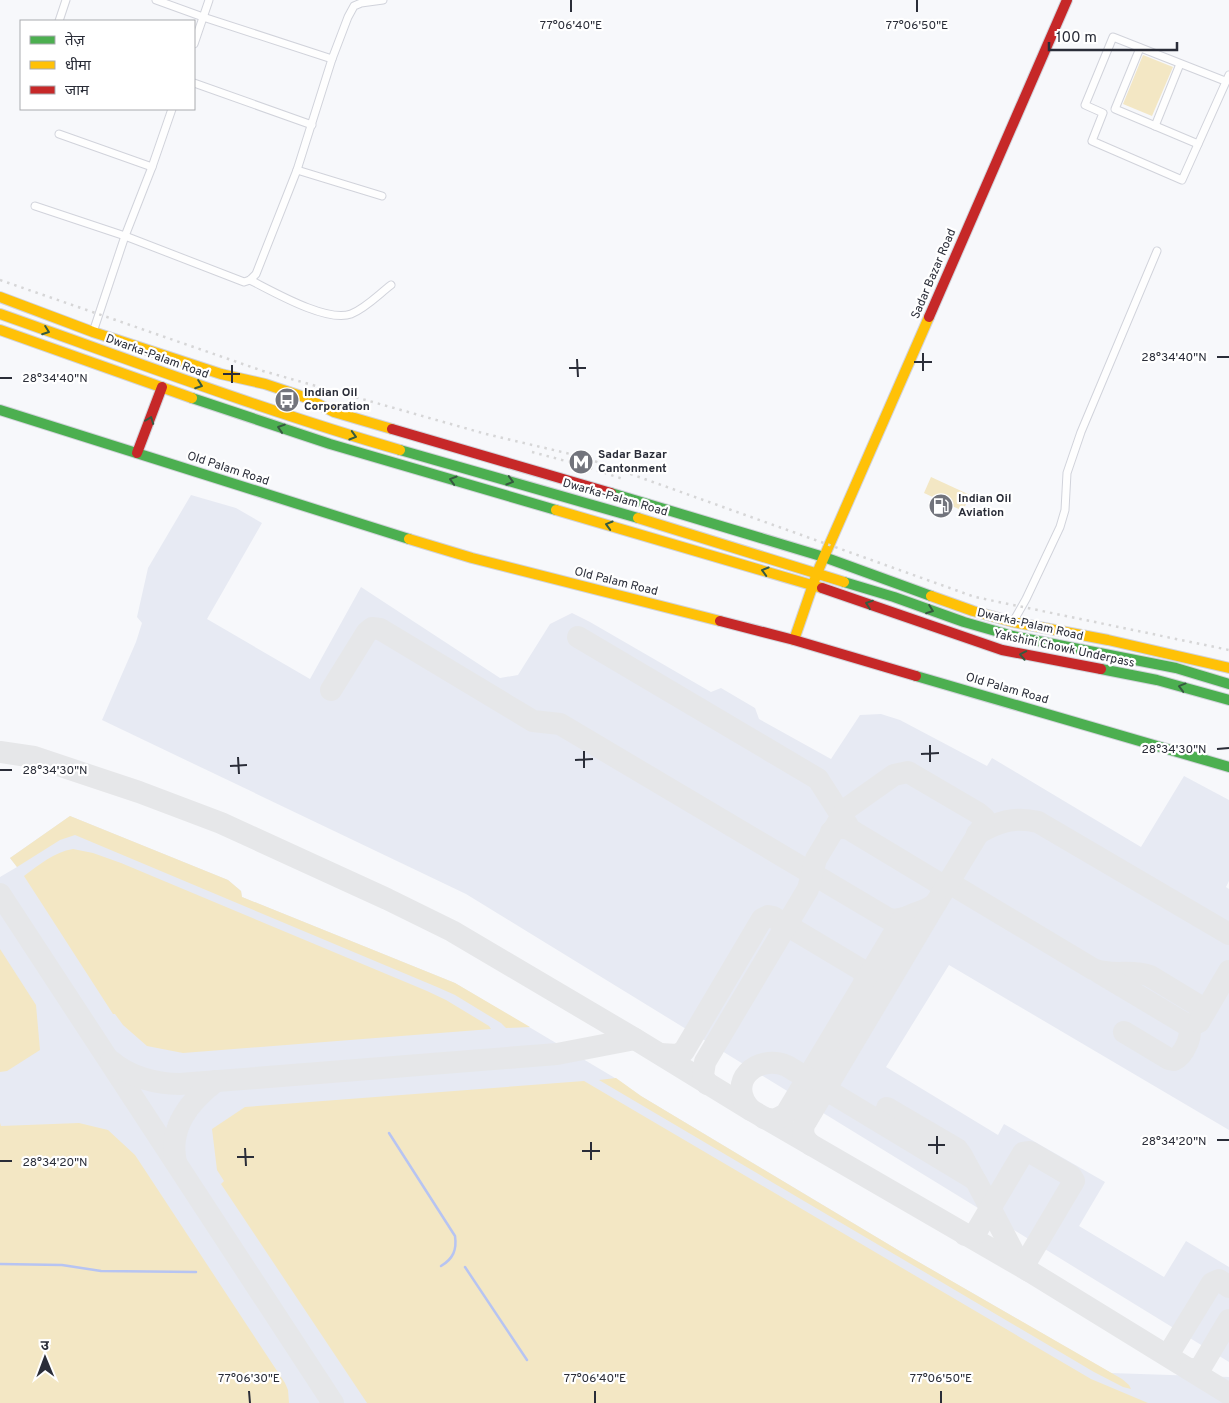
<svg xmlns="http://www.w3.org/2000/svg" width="1229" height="1403" font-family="Overpass,'Noto Sans Devanagari',sans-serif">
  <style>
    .built { fill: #e7eaf3 }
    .green { fill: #f3e7c4 }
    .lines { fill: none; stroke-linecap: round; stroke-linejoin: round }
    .stream { stroke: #b7c4f2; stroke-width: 2.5 }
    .taxiway { stroke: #e6e7e9; stroke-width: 22 }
    .street-casing { stroke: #d1d3db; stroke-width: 9 }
    .fast-casing { stroke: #d1d3db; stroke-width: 12 }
    .slow-casing { stroke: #d1d3db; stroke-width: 12 }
    .jam-casing { stroke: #d1d3db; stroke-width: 12 }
    .street { stroke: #fefefe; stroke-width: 7 }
    .fast { stroke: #4caf50; stroke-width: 10 }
    .slow { stroke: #ffc107; stroke-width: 10 }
    .jam { stroke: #c62828; stroke-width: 10 }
    .rail { stroke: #d6d6d7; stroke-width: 2.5; stroke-dasharray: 2.5 5; stroke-linecap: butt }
    .oneway { stroke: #365a40 }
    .ticks { fill: none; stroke: #2a2d38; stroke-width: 2 }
    .labels { text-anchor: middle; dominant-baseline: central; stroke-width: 4.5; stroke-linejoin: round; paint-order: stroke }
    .street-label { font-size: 12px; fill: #2a2d38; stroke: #fff }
    .poi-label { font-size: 12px; font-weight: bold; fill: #2a2d38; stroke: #fff; text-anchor: start }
    .ticks-label { font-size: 12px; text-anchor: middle; fill: #2a2d38; stroke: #fff; stroke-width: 4.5; stroke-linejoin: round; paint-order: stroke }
  </style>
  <rect width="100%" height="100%" fill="#f7f8fb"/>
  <g class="built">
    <path d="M 191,495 L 236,508 L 262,523 L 207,619 L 310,679 L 361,587 L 500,678 L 518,675 L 550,624 L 572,613 L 590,622 L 711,692 L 721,688 L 755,708 L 759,719 L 831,759 L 860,715 L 881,714 L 900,720 L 987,766 L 992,758 L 1141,847 L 1184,776 L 1229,800 L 1229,881 L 1226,887 L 1229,889 L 1229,1130 L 949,965 L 886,1067 L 998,1135 L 1004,1124 L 1105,1182 L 1079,1226 L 1164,1277 L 1186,1241 L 1229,1267 L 1229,1362 L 466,894 L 102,720 L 136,642 L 142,623 L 137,617 L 148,568 Z"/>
    <path d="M 70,816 L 228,880 L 241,891 L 242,897 L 455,983 L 615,1078 L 641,1096 L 903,1253 L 1111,1373 L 1229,1377 L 1229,1403 L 0,1403 L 0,877 L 17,867 L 10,858 Z"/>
  </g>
  <g class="green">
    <path d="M 1143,55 L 1173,67 L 1152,116 L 1123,104 Z"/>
    <path d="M 931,477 L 970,495 L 963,511 L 924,493 Z"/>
    <path d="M 70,816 L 228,880 L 241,891 L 242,897 L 455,983 L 530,1027 L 506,1028 L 501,1023 L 455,995 L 437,987 L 75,835 L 60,840 L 17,867 L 10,858 Z"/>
    <path d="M 73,849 L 93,853 L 121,863 L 427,991 L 446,1000 L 489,1026 L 491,1029 L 183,1053 L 147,1046 L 123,1025 L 115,1014 L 113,1014 L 24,876 C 39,865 54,852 73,849 Z"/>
    <path d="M 0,949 L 36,1005 L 40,1050 L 7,1071 L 0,1072 Z"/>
    <path d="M 616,1078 L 641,1096 L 903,1253 L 1122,1379 L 1129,1385 L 1131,1389 L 1123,1387 L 1094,1372 L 599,1080 Z"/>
    <path d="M 584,1081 L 1091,1379 L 1148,1403 L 367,1403 L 221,1184 L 224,1181 L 217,1170 L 212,1129 L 245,1107 Z"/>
    <path d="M 0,1123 L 1,1126 L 79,1123 L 108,1130 L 135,1155 L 285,1383 L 288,1390 L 289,1403 L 0,1403 Z"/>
  </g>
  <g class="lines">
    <g class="stream">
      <path d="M 389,1133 L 455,1236 C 457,1250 453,1259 441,1266"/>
      <path d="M 0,1264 L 62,1265 L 101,1271 L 196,1272"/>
      <path d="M 465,1267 L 527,1360"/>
    </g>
    <g class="taxiway">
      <path d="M 578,637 L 818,779 L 848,826"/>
      <path d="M 331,690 L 367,632 L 372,628 L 380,629 L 533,721 L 560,724 L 887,918 L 893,920 L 904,918"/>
      <path d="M 0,752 L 34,757 L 139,792 L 221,823 L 387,899 L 452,931 L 635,1039 L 751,1110 L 1029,1271 L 1229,1394"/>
      <path d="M 831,832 L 838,827 L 849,829 L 937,882 L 956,887 L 1093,969 C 1110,977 1132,969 1150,976 L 1201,1007 L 1200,1020 L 1194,1024 L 1187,1025"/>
      <path d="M 977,834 C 997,822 1015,816 1038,822 L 1229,934"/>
      <path d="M 0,894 L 333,1403"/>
      <path d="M 1100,973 L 1187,1025 C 1195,1034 1183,1056 1174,1060 L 1169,1059 L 1124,1032"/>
      <path d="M 1199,1022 L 1229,971"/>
      <path d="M 660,1054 L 678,1055 L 684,1051 L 762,919 L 768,916 L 773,917 L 860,969 L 865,975 L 864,985"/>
      <path d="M 111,1061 C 129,1077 157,1084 180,1084 L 557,1054 L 635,1039"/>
      <path d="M 707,1084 L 703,1075 L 705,1062 L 808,889 L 816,859 L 846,809 L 894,775 L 908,772 L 978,813 L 984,818 L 984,824 L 936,903 C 927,912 912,912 902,920 L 786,1114 L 775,1120 L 764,1118"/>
      <path d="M 887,1108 L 957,1149 L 962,1156 L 974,1178"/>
      <path d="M 751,1110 C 725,1082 757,1053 787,1066 L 971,1177 L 976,1181 L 1017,1259 L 1022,1266"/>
      <path d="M 811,1145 C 804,1139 802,1133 804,1125 L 936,903"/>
      <path d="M 176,1162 C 168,1127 190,1101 216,1081"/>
      <path d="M 965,1235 L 975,1234 L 1023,1153 L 1030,1152 L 1071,1176 L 1074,1181 L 1026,1262 L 1029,1271"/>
      <path d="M 1164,1353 L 1171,1350 L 1212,1283 L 1219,1280 L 1229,1287"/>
      <path d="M 1190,1369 L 1197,1370 L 1201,1367 L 1229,1320"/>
    </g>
    <defs>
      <g id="street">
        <path d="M 156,0 L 203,17 L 332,59"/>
        <path d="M 59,21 L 66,0"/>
        <path d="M 194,44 L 209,0"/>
        <path d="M 1140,48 L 1115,109 L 1198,144"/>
        <path d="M 1225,81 L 1113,37 L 1085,105 L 1103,113 L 1092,141 L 1182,180 L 1229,75"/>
        <path d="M 194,83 L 312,125"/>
        <path d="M 1155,126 L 1180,64"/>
        <path d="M 59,134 L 152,167"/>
        <path d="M 297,170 L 382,196"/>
        <path d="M 35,206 L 125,236 L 152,167 L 172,109"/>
        <path d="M 250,280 C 272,291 327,323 351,314 C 366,308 379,294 391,285"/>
        <path d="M 93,332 L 125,236 L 244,282 L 250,280 L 256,274 L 297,170 L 332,59 L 348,17 L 354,6 L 361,3 L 383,0"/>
        <path d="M 1013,622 L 1026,599 L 1060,527 L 1065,510 L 1067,473 L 1081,432 L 1157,251"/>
      </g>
      <g id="fast">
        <path d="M 192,398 L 330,444 L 556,510"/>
        <path d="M 0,410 L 409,539"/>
        <path d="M 400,450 L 638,518"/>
        <path d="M 611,493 L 824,557 L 931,596"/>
        <path d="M 844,582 L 894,597 L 964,622 L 1013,636 L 1176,668 L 1229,684"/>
        <path d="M 1101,669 L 1157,680 L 1229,700"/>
        <path d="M 916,676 L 1229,767"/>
      </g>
      <g id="slow">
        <path d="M 0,297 L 93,332 L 221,374 L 265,384 L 304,397 L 334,412 L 392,429"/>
        <path d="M 0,314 C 133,361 265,411 400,450"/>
        <path d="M 0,330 L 192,398"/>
        <path d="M 556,510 L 822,588"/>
        <path d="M 638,518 L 844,582"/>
        <path d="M 409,539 L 472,558 L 720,621"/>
        <path d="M 931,596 L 973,611 L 1013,622 L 1108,640 L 1229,668"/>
        <path d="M 794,640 L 817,573 L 929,317"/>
      </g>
      <g id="jam">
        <path d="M 929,317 L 1067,0"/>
        <path d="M 392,429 L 611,493"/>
        <path d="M 137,453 L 162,387"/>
        <path d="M 822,588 L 1002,650 L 1101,669"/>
        <path d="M 720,621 L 794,640 L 916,676"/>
      </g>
    </defs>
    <use href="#street" class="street-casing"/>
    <use href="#fast" class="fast-casing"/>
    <use href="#slow" class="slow-casing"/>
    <use href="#jam" class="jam-casing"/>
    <use href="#street" class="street"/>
    <use href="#fast" class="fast"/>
    <use href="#slow" class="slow"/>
    <use href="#jam" class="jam"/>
    <g class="rail">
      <path d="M 0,280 L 263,371 L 486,434 L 583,457 L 975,597 L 1229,650"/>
      <path d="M 532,452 L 581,465 L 623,479"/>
    </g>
  </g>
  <defs><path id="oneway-chevron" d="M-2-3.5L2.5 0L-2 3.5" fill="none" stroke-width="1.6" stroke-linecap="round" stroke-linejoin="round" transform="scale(1.25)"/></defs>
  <g class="oneway">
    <use href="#oneway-chevron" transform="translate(46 331) rotate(20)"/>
    <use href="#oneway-chevron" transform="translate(199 385) rotate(20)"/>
    <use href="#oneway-chevron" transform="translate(150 420) rotate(-69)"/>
    <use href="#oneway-chevron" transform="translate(281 428) rotate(-162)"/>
    <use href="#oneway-chevron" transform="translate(353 436) rotate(16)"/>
    <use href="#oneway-chevron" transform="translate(453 480) rotate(-164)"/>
    <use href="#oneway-chevron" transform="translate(510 481) rotate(16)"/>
    <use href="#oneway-chevron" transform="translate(609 525) rotate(-164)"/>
    <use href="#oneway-chevron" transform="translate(765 571) rotate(-164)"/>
    <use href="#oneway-chevron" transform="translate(869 604) rotate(-161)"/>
    <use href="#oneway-chevron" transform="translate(930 610) rotate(20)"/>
    <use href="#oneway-chevron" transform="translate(1023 655) rotate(-169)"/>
    <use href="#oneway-chevron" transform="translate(1182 687) rotate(-165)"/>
  </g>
  <path class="ticks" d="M 571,0 L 571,12M 917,0 L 917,12M 923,353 L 923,371M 1217,357 L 1229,357M 577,359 L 578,377M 914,362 L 932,362M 232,365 L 232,383M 569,368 L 586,368M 223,374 L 240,374M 0,378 L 12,378M 930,745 L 930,762M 1217,749 L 1229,748M 584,751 L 584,768M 921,754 L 939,753M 238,757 L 239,774M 575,760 L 593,759M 230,766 L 247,765M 0,770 L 12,770M 937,1136 L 937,1154M 1217,1140 L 1229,1140M 591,1142 L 591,1160M 928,1145 L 945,1145M 245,1148 L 246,1166M 582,1151 L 600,1151M 237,1157 L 254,1157M 0,1161 L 12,1161M 249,1391 L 250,1403M 595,1391 L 595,1403M 941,1391 L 941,1403"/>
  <defs>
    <symbol id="bus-disc" viewBox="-11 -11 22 22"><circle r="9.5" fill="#72747c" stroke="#fff"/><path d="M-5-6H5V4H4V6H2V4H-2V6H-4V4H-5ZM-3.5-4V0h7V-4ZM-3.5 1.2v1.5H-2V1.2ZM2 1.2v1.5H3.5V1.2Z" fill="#fff"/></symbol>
    <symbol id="metro-disc" viewBox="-11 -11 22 22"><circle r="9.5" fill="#72747c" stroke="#fff"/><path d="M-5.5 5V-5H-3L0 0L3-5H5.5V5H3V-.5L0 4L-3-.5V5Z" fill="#fff"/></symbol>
    <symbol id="fuel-disc" viewBox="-11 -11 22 22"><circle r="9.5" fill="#72747c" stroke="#fff"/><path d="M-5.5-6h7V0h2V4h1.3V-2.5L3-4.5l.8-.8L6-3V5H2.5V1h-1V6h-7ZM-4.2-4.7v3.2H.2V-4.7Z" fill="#fff"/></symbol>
  </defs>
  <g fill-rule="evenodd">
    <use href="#bus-disc" x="273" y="386" width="28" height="28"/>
    <use href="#metro-disc" x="567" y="448" width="28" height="28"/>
    <use href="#fuel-disc" x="927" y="492" width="28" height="28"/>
  </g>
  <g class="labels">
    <g class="street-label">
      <text transform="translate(934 274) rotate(-67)">Sadar Bazar Road</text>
      <text transform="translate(157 357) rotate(20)">Dwarka-Palam Road</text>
      <text transform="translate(228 469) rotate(18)">Old Palam Road</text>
      <text transform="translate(615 498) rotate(16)">Dwarka-Palam Road</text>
      <text transform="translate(616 582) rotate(14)">Old Palam Road</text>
      <text transform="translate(1030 625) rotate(13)">Dwarka-Palam Road</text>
      <text transform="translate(1064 649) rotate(12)">Yakshini Chowk Underpass</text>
      <text transform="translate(1007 689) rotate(16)">Old Palam Road</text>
    </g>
    <g class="poi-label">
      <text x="304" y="393">Indian Oil<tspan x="304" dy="14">Corporation</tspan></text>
      <text x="598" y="455">Sadar Bazar<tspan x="598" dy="14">Cantonment</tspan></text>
      <text x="958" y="499">Indian Oil<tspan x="958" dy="14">Aviation</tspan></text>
    </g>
  </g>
  <g class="ticks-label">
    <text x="571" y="29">77°06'40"E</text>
    <text x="917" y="29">77°06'50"E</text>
    <text x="1174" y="361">28°34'40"N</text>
    <text x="55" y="382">28°34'40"N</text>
    <text x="1174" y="753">28°34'30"N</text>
    <text x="55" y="774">28°34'30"N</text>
    <text x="1174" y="1145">28°34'20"N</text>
    <text x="55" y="1166">28°34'20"N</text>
    <text x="249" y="1382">77°06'30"E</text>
    <text x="595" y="1382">77°06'40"E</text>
    <text x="941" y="1382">77°06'50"E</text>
  </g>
  <rect x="20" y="20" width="175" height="90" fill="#ffffff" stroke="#aaabaf"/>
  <rect x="30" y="36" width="25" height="8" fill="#4caf50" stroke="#aaabaf"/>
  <text x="65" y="45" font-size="15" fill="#2a2d38">तेज़</text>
  <rect x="30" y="61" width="25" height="8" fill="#ffc107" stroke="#aaabaf"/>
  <text x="65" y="70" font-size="15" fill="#2a2d38">धीमा</text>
  <rect x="30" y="86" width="25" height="8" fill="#c62828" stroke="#aaabaf"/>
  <text x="65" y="95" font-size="15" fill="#2a2d38">जाम</text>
  <g transform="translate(45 1358) rotate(359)" stroke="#ffffff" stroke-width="4" paint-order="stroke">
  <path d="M0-4L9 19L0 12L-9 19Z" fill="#2a2d38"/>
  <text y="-8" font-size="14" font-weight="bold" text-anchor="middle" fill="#2a2d38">उ</text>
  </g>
  <path d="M1049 42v8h128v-8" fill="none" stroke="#2a2d38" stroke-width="2.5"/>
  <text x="1056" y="42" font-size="15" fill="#2a2d38" stroke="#ffffff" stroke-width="4" paint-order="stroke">100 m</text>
</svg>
